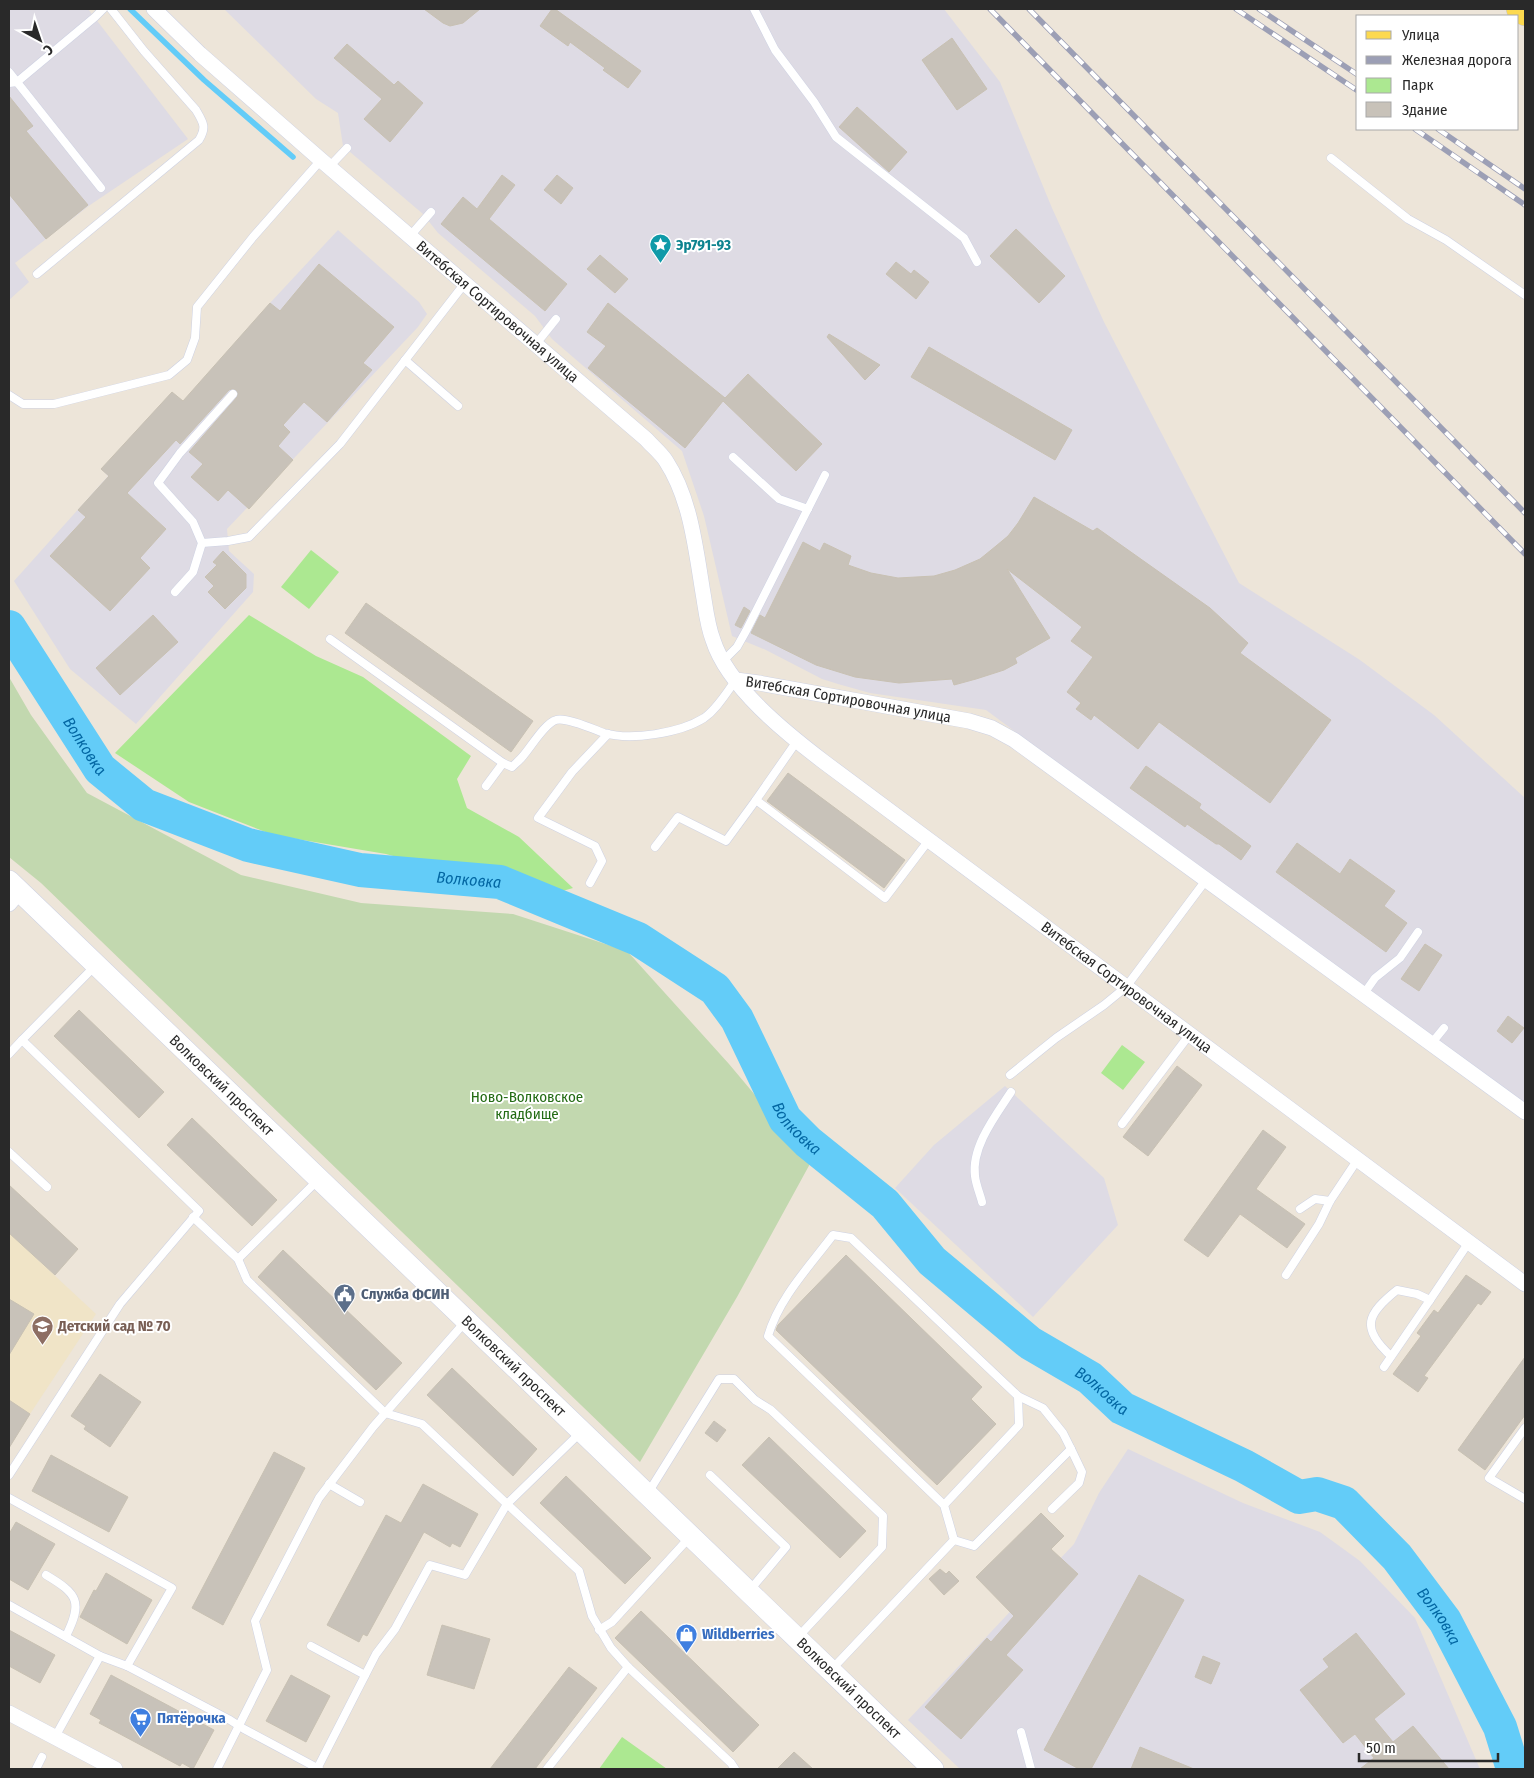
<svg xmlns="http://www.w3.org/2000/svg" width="1534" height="1778" font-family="'Fira Sans Condensed',sans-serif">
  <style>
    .industrial { fill: #dedbe4 }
    .education { fill: #f0e4c7 }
    .green { fill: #ace891 }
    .cemetery { fill: #c2d8af }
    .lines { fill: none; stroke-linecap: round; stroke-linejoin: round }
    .stream { stroke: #63ccf8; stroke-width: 5.5 }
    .river { stroke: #63ccf8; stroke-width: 34 }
    .building { fill: #c8c2b9; stroke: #c8c1b3 }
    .lane-casing { stroke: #ced2e3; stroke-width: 9 }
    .street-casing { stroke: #ced2e3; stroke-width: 16 }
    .secondary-casing { stroke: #ced2e3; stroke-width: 22 }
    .primary-casing { stroke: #c7c7c7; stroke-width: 26 }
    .lane { stroke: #fff; stroke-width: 8 }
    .street { stroke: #fff; stroke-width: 15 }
    .secondary { stroke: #fff; stroke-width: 21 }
    .primary { stroke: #fcd94f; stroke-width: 25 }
    .rail-casing { stroke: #9c9fb5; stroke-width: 5.5 }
    .rail { stroke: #fff; stroke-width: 4; stroke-dasharray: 11; stroke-linecap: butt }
    .labels { text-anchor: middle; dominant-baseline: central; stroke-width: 4; stroke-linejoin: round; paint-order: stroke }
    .culture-label { font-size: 15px; font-weight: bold; fill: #0d838f; stroke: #fff; text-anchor: start }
    .street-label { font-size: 15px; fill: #292929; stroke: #fff }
    .park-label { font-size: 15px; fill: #236b14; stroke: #fff }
    .service-label { font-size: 15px; font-weight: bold; fill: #4e5e75; stroke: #fff; text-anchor: start }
    .education-label { font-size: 15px; font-weight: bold; fill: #785e54; stroke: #fff; text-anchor: start }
    .shop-label { font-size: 15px; font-weight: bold; fill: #366cbe; stroke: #fff; text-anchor: start }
    .water-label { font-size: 16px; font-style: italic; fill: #0367a3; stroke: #fff }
  </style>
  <rect width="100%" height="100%" fill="#ede5d9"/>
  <g class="industrial">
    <path d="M 9,9 L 88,9 L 188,139 L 90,205 L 15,263 L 29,282 L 9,300 Z"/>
    <path d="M 224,9 L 944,9 L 1000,82 L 1052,208 L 1104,322 L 1239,583 L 1360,660 L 1434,715 L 1525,798 L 1525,1105 L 1359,986 L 986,710 L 870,693 L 838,684 L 822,679 L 766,650 L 732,636 L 704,516 L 682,451 L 552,339 L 535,316 L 438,233 L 423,214 L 343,146 L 338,113 L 316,99 Z"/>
    <path d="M 338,230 L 419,302 L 427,314 L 418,327 L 227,529 L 229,551 L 254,574 L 253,592 L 136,724 L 70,669 L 14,581 L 108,476 L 101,469 L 172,392 L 183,401 L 270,303 Z"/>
    <path d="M 1005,1086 L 1104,1178 L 1118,1225 L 1033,1317 L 895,1188 L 934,1145 Z"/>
    <path d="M 1128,1449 L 1243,1503 L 1320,1532 L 1360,1561 L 1415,1618 L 1480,1769 L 960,1769 L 908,1720 L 1074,1544 L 1099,1493 Z"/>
  </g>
  <path class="education" d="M 9,1233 L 96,1314 L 30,1414 L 14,1403 L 9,1410 Z"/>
  <g class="green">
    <path d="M 311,550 L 339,572 L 309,609 L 281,587 Z"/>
    <path d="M 249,615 L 316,656 L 363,677 L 471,756 L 457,779 L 467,808 L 519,837 L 573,888 L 535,899 L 469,877 L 386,854 L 273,835 L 189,802 L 115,753 Z"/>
    <path d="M 1122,1045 L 1145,1062 L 1123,1090 L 1101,1073 Z"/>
    <path d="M 622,1737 L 667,1769 L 599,1769 Z"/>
  </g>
  <path class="cemetery" d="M 9,677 L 31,715 L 87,793 L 241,875 L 361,903 L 513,914 L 627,951 L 729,1064 L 811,1162 L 737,1297 L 640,1462 L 41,883 L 9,857 Z"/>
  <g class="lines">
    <path class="stream" d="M 130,9 L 204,80 L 293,157"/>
    <path class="river" id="s1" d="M 9,627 L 100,769 L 144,805 L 248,845 L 360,870 L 500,882 L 638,939 L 715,989 L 737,1019 L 785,1119 L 808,1142 L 885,1204 L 932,1261 L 1030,1343 L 1090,1378 L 1122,1408 L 1244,1466 L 1299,1497 L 1317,1494 L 1344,1503 L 1397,1557 L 1445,1621 L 1500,1727 L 1513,1769"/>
  </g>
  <g class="building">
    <path d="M 424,9 L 480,9 L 463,23 L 450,26 L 443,23 Z"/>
    <path d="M 552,9 L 555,9 L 641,71 L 628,88 L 603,70 L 605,68 L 570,42 L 568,46 L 540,26 Z"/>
    <path d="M 952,38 L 987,89 L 957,110 L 922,60 Z"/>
    <path d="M 347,44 L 394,85 L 398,81 L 423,103 L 390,142 L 364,119 L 382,99 L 334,58 Z"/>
    <path d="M 9,96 L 33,126 L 26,131 L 88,205 L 46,239 L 9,194 Z"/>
    <path d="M 857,107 L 907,152 L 889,172 L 839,127 Z"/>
    <path d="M 502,175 L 515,185 L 489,219 L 567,284 L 545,311 L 441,224 L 463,197 L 477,209 Z"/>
    <path d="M 557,175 L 573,188 L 561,204 L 544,190 Z"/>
    <path d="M 1016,229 L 1065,276 L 1039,303 L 990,256 Z"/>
    <path d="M 600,255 L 628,279 L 615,293 L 587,269 Z"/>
    <path d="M 896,262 L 911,274 L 914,270 L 929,282 L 916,299 L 886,274 Z"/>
    <path d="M 319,264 L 394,327 L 363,363 L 372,370 L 327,422 L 304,402 L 283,425 L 290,432 L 278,446 L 293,460 L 249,509 L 228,490 L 218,501 L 191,477 L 203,464 L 189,452 L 237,397 L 238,393 L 236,390 L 232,389 L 229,390 L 180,444 L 176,440 L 127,493 L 166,529 L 140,558 L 150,568 L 110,611 L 50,556 L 86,517 L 78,510 L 109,476 L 101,469 L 172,392 L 183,401 L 270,303 L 280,311 Z"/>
    <path d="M 608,303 L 725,398 L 748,374 L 822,444 L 796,471 L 723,401 L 685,448 L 588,368 L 606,346 L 587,332 Z"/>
    <path d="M 829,334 L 880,365 L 865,380 L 827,337 Z"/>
    <path d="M 929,347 L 1072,430 L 1055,460 L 911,377 Z"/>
    <path d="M 1034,497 L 1093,531 L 1097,528 L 1210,608 L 1248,643 L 1240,653 L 1331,720 L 1270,803 L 1159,722 L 1138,749 L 1094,715 L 1091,720 L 1076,709 L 1081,703 L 1067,692 L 1093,657 L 1071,641 L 1082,627 L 1007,569 L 1050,638 L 1015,658 L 1017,663 L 1004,670 L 976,679 L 954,685 L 952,679 L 899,683 L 855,677 L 816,665 L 751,633 L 760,615 L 765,618 L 803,542 L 820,551 L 824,543 L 851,556 L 848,565 L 871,573 L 898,578 L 934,576 L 955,570 L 980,559 L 996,546 L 1008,536 L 1018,523 Z"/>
    <path d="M 223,551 L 246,574 L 246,588 L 225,609 L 208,592 L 214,586 L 205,577 L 217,565 L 213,562 Z"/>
    <path d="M 366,603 L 533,721 L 511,752 L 345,633 Z"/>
    <path d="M 744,607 L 750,611 L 741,628 L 735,625 Z"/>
    <path d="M 153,615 L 178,642 L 120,695 L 96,668 Z"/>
    <path d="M 1146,766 L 1201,804 L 1199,808 L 1251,846 L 1241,860 L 1219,844 L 1216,844 L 1187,824 L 1185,827 L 1130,788 Z"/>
    <path d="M 788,773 L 905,860 L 884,888 L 767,801 Z"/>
    <path d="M 1297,843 L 1340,874 L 1350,859 L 1395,891 L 1384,906 L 1407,923 L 1386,952 L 1276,872 Z"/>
    <path d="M 1425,944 L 1442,955 L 1419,991 L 1401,979 Z"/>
    <path d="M 79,1010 L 164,1092 L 139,1118 L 54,1036 Z"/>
    <path d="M 1508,1016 L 1524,1028 L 1512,1043 L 1497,1031 Z"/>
    <path d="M 1177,1066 L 1202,1085 L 1148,1156 L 1123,1137 Z"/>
    <path d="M 192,1118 L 277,1200 L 252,1226 L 167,1145 Z"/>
    <path d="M 1263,1130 L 1286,1147 L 1256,1189 L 1305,1224 L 1287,1248 L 1240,1214 L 1208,1257 L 1184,1240 Z"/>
    <path d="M 9,1185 L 78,1249 L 55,1275 L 9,1233 Z"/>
    <path d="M 283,1250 L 402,1363 L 376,1390 L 258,1277 Z"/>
    <path d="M 846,1255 L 982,1387 L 971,1399 L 996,1424 L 937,1485 L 776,1330 L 778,1325 Z"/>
    <path d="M 1466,1275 L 1491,1292 L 1481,1305 L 1478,1303 L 1424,1376 L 1428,1378 L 1418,1392 L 1393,1374 L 1421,1336 L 1417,1333 L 1434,1310 L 1438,1313 Z"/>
    <path d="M 9,1299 L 34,1314 L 9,1355 Z"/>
    <path d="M 1525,1357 L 1525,1415 L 1485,1470 L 1458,1450 Z"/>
    <path d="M 452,1368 L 537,1449 L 513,1476 L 427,1395 Z"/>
    <path d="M 100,1374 L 141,1402 L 110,1447 L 84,1429 L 86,1426 L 71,1416 Z"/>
    <path d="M 9,1400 L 30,1414 L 9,1448 Z"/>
    <path d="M 714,1421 L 726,1430 L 717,1442 L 705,1433 Z"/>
    <path d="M 769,1437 L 866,1531 L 840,1558 L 742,1465 Z"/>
    <path d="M 274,1452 L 305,1468 L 223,1625 L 192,1608 Z"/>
    <path d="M 51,1455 L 128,1497 L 109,1532 L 32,1491 Z"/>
    <path d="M 566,1476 L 651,1558 L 625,1584 L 540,1503 Z"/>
    <path d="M 423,1484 L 478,1514 L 460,1547 L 452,1543 L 450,1547 L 424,1532 L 367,1636 L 363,1634 L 359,1642 L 327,1625 L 386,1515 L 401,1523 Z"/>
    <path d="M 1041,1513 L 1064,1536 L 1051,1549 L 1078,1574 L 1006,1655 L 1023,1670 L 961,1739 L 925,1707 L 987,1638 L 991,1642 L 1014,1616 L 976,1577 Z"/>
    <path d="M 16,1522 L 55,1544 L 28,1590 L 9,1579 L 9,1534 Z"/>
    <path d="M 940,1569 L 946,1574 L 949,1571 L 959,1581 L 944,1595 L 929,1579 Z"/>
    <path d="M 106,1573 L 152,1600 L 127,1644 L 80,1617 L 94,1590 L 96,1591 Z"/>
    <path d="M 1139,1575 L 1184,1600 L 1091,1769 L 1079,1769 L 1044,1750 Z"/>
    <path d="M 641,1611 L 759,1725 L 733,1752 L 615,1638 Z"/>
    <path d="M 442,1625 L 490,1639 L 474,1689 L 427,1675 Z"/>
    <path d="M 9,1630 L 55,1655 L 40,1683 L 9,1666 Z"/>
    <path d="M 1356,1633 L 1405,1694 L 1374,1719 L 1393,1742 L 1413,1726 L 1449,1769 L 1360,1769 L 1374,1758 L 1355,1734 L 1343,1743 L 1300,1690 L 1329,1667 L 1323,1659 Z"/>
    <path d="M 1203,1656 L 1220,1663 L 1211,1684 L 1195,1677 Z"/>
    <path d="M 569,1667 L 597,1688 L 535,1769 L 490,1769 Z"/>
    <path d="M 111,1675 L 214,1730 L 193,1769 L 182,1763 L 180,1766 L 120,1734 L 99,1723 L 101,1720 L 90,1714 Z"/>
    <path d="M 291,1675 L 330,1696 L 306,1742 L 266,1721 Z"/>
    <path d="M 1140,1747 L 1194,1769 L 1131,1769 Z"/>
    <path d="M 794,1752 L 813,1769 L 777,1769 Z"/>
  </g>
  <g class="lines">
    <defs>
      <g id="lane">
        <path d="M 754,9 L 775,50 L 814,102 L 836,137 L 964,238 L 977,262"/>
        <path d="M 9,72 L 101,188"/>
        <path d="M 9,83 L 17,82 L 95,17 L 103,9"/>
        <path d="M 1331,158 L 1408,219 L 1446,240 L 1525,295"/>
        <path d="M 329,167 L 347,148"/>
        <path d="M 410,236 L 431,212"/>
        <path d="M 37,274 L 199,140 C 207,127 203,122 196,110 L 144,51 L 111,9"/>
        <path d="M 536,344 L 556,319"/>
        <path d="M 405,360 L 458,406"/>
        <path d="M 9,395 L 23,404 L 54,404 L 169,375 L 187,360 L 195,338 L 197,307 L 253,237 L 321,160"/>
        <path d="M 733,457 L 779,499 L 808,509"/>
        <path d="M 202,543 L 228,541 L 249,537 L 340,444 L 465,283"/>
        <path d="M 175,592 L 193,572 L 202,543 L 193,522 L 158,483 L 180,453 L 233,394"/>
        <path d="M 330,639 L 503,763 L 512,767 C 516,763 520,760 523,756 C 531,747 545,723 556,720 C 566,717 593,729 604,733 C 631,741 680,733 704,718 C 717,709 726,693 736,680"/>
        <path d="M 723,661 L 737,647 L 746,631 L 825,475"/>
        <path d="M 797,741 L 756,800 L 885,898 L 929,840"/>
        <path d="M 486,786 L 503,763"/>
        <path d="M 655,847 L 678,817 L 726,841 L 756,800"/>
        <path d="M 590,883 L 602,861 L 595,846 L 538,818 L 572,772 L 608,734"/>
        <path d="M 1363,995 L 1375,978 L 1400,958 L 1418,932"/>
        <path d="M 1431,1044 L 1444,1028"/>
        <path d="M 9,1054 L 22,1040"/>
        <path d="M 1010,1075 L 1056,1038 L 1104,1005 L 1126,987 L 1206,880"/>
        <path d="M 1122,1124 L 1190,1034"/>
        <path d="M 9,1152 L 47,1187"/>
        <path d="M 982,1202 C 980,1194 976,1185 975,1176 C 971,1147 996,1115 1011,1092"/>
        <path d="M 1300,1209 L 1315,1199 L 1330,1201"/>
        <path d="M 193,1217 L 238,1259 L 247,1280 L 385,1413 L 422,1424 L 507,1504 L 465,1575 L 430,1565 L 395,1629 L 376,1654 L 317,1769"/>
        <path d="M 238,1259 L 318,1180"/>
        <path d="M 1286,1275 L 1319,1224 L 1330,1201 L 1358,1159"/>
        <path d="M 1391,1356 C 1360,1328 1367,1314 1397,1290 L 1417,1294 L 1430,1300"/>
        <path d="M 1384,1367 L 1430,1300 L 1469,1242"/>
        <path d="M 1525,1428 L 1489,1478 L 1525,1499"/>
        <path d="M 580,1433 L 507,1504 L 579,1571 L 592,1616 L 611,1648 L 628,1667 L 731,1763 L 735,1769"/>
        <path d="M 9,1475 L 120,1304 L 199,1211 L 22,1040 L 95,966"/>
        <path d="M 710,1475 L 786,1547 L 750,1590"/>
        <path d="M 329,1484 L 360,1502"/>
        <path d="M 648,1493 L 719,1379 L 734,1379 L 755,1400 L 771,1410 L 883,1516 L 882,1547 L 798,1637"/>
        <path d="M 9,1498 L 172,1588 L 127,1666"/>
        <path d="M 1052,1509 L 1079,1483 L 1082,1472 L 1071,1449"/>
        <path d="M 954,1540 L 974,1546 L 1071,1449 L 1063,1433 L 1043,1408 L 1018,1396"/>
        <path d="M 46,1575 C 78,1594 83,1602 66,1636"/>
        <path d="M 9,1605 L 100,1656 L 127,1666 L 230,1720 L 244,1729 L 319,1769"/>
        <path d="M 599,1630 L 612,1622 L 689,1538"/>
        <path d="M 311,1646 L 365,1675"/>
        <path d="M 832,1669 L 954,1540 L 944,1505 L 1019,1425 L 1018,1396 L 851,1238 L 833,1235 C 809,1267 779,1298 768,1336 L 944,1505"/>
        <path d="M 1021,1732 L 1031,1769"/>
        <path d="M 55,1737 L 100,1656"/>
        <path d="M 36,1769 L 42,1757"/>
        <path d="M 217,1769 L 267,1670 L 255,1621 L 319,1498 L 373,1427 L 465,1322"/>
        <path d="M 547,1769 L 628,1667"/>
      </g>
      <g id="street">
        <path id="s2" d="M 154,9 L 200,54 L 321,160 L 646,439 C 652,446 661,453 666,461 C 692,501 696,553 704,599 C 706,612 708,627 713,640 C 728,687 786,733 824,762 L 1525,1284"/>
        <path id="s3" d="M 736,680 L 759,683 L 969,721 L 992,728 L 1014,740 L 1525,1112"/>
        <path d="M 9,904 L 20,891"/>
        <path d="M 9,1713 L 115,1769"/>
      </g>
      <g id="secondary">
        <path id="s4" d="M 9,881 L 933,1769"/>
      </g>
      <path id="primary" d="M 1519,9 L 1525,13"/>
    </defs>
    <use href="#lane" class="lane-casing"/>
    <use href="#street" class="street-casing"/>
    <use href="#secondary" class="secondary-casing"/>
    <use href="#primary" class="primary-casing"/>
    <use href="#lane" class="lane"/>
    <use href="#street" class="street"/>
    <use href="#secondary" class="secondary"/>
    <use href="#primary" class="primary"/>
    <defs>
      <g id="rail">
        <path d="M 990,9 L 1525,554"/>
        <path d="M 1029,9 L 1525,513"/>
        <path d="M 1236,9 L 1358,91"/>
        <path d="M 1259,9 L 1358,75"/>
        <path d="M 1415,129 L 1525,205"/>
        <path d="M 1438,129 L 1525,189"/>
      </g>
    </defs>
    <use href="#rail" class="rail-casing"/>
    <use href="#rail" class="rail"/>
  </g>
  <defs>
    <symbol id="sight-pin" viewBox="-11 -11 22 30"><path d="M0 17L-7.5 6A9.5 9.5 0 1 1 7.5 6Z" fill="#0f9aa8" stroke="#fff"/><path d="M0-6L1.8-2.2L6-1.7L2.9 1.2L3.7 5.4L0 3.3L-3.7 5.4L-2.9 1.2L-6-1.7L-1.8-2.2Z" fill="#fff"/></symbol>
    <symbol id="civic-pin" viewBox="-11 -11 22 30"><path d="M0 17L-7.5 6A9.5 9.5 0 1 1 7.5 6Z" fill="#5c6f8a" stroke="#fff"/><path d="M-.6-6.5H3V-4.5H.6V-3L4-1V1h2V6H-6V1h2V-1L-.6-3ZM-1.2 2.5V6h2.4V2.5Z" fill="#fff"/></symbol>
    <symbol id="school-pin" viewBox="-11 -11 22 30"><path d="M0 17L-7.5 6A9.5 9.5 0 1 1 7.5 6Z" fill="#8d6e63" stroke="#fff"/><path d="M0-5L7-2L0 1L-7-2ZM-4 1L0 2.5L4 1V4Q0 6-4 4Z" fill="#fff"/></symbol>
    <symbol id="shop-pin" viewBox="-11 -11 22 30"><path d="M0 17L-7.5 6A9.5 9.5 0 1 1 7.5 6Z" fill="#3f7fe0" stroke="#fff"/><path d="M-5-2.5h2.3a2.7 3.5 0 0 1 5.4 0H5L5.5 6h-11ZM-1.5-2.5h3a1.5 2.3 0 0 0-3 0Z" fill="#fff"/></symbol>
    <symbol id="supermarket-pin" viewBox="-11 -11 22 30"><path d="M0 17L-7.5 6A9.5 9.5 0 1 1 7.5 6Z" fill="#3f7fe0" stroke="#fff"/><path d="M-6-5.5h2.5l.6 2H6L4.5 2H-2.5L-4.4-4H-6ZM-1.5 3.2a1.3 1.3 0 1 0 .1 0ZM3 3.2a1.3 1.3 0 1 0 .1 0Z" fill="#fff"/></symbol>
  </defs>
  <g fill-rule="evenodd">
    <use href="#sight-pin" x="648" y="232" width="25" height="34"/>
    <use href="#civic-pin" x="332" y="1282" width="25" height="34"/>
    <use href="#school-pin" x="30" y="1314" width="25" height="34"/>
    <use href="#shop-pin" x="674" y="1622" width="25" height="34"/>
    <use href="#supermarket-pin" x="128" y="1706" width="25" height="34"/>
  </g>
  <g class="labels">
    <g class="culture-label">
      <text x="676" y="245">Эр791-93</text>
    </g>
    <g class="street-label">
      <text stroke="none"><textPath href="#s2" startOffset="458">Витебская Сортировочная улица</textPath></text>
      <text stroke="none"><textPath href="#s3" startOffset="114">Витебская Сортировочная улица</textPath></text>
      <text stroke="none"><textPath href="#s2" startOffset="1414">Витебская Сортировочная улица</textPath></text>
      <text stroke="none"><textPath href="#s4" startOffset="295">Волковский проспект</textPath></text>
      <text stroke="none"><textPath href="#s4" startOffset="700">Волковский проспект</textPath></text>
      <text stroke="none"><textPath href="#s4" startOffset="1165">Волковский проспект</textPath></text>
    </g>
    <g class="park-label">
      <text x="527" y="1097">Ново-Волковское<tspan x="527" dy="17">кладбище</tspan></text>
    </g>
    <g class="service-label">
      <text x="361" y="1294">Служба ФСИН</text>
    </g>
    <g class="education-label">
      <text x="58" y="1326">Детский сад № 70</text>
    </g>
    <g class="shop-label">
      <text x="702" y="1634">Wildberries</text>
      <text x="157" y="1718">Пятёрочка</text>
    </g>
    <g class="water-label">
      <text stroke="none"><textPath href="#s1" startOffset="141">Волковка</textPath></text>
      <text stroke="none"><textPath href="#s1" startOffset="561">Волковка</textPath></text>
      <text stroke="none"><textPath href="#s1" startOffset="996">Волковка</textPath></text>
      <text stroke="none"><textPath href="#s1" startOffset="1401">Волковка</textPath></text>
      <text stroke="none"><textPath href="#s1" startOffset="1821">Волковка</textPath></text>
    </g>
  </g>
  <rect width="1534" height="1778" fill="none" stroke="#292929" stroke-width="20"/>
  <rect x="1356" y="15" width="162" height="115" fill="#ffffff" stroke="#a9a9a9"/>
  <rect x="1366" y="31" width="25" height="8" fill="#fcd94f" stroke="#a9a9a9"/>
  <text x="1402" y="40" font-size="15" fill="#292929">Улица</text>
  <rect x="1366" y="56" width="25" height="8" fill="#9c9fb5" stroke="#a9a9a9"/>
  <text x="1402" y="65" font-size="15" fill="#292929">Железная дорога</text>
  <rect x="1366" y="78" width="25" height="15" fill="#ace891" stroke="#a9a9a9"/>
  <text x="1402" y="90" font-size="15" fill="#292929">Парк</text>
  <rect x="1366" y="102" width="25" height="15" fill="#c8c2b9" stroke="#a9a9a9"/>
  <text x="1402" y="115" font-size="15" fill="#292929">Здание</text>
  <g transform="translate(40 40) rotate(140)" stroke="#ffffff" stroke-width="4" paint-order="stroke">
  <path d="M0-4L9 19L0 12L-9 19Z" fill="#292929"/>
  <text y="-8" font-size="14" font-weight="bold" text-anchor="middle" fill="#292929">С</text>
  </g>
  <path d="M1359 1753v8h139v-8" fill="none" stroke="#292929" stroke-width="2.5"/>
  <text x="1366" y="1753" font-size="15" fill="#292929" stroke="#ffffff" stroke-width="4" paint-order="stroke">50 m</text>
</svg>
